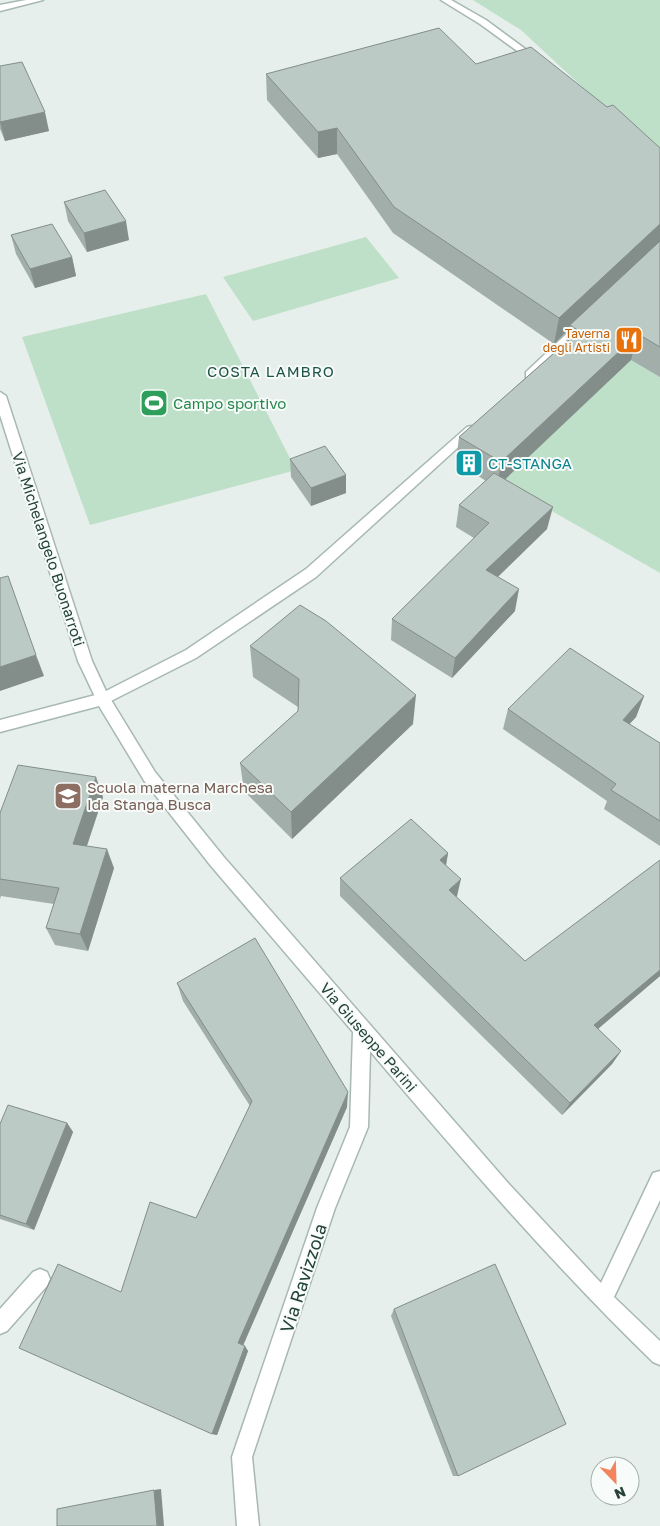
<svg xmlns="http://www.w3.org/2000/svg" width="660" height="1526" font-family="'Golos Text',sans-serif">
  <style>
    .green { fill: #bfe0c8 }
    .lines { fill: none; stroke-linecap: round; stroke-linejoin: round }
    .minor-casing { stroke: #a8b8b2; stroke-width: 3 }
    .tertiary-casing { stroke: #a8b8b2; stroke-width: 3 }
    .minor { fill: #fff; fill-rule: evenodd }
    .tertiary { fill: #fff; fill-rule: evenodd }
    .wall { fill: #a1aea9 }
    .shaded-wall { fill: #838d89 }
    .building { fill: #bbcac4; stroke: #838d89 }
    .labels { text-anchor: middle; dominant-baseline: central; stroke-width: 4; stroke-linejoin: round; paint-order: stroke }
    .far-food-label { font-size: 12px; fill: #c56008; stroke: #f7fbf9; text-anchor: end }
    .far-quarter-label { font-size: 15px; letter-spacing: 1px; fill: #1f5548; stroke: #f7fbf9 }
    .leisure-label { font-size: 15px; fill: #27864d; stroke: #f7fbf9; text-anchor: start }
    .culture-label { font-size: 15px; fill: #0d838f; stroke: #f7fbf9; text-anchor: start }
    .street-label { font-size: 15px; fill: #24423a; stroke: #f7fbf9 }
    .education-label { font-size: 15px; fill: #785e54; stroke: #f7fbf9; text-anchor: start }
    .near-street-label { font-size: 18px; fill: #24423a; stroke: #f7fbf9 }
  </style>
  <rect width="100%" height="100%" fill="#e6efeb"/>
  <g class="green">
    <path d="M 473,0 L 660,0 L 660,149 L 620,122 L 521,30 Z"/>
    <path d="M 366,237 L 399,278 L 253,321 L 223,277 Z"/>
    <path d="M 660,262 L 660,573 L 456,456 Z"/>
    <path d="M 206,294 L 296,470 L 90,525 L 22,337 Z"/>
  </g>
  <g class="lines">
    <defs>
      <g id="minor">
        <path d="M 103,693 L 108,695 L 155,772 L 223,856 L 508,1183 L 601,1283 L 653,1173 L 660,1171 L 660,1200 L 614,1297 L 660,1341 L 660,1365 L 653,1362 C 552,1264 461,1158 370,1051 L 368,1127 L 335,1208 L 252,1457 L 259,1526 L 237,1526 L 232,1457 L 317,1208 L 350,1127 L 353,1032 L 211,866 L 145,782 L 99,706 L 0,732 L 0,720 Z"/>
        <path d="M 40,1269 L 47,1272 L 50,1279 L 47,1286 L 7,1331 L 0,1334 L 0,1309 L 33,1272 Z"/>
      </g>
      <g id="tertiary">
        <path d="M 26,0 L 43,0 L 0,11 L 0,5 Z"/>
        <path d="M 441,0 L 451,0 L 486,20 L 543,62 L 535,64 L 480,24 Z"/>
        <path d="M 581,323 L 587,327 L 585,330 L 534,378 L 526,378 L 526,372 L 577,324 Z"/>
        <path d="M 0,392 L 6,396 L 92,661 L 106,691 L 186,650 L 306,569 L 467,427 L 471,426 L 477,430 L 316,577 L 196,658 L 103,705 L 98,703 L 78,661 L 0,415 Z"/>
      </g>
    </defs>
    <use href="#minor" class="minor-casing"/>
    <use href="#tertiary" class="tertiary-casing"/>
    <use href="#minor" class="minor"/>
    <use href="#tertiary" class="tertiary"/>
  </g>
  <g class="wall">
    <path d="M 476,64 L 660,148 L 660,377 L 631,360 L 505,479 L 547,529 L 498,577 L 515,611 L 452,678 L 391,640 L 392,619 L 474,538 L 456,527 L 459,505 L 486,481 L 456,462 L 459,437 L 566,342 L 569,329 L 554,344 L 393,233 L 337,154 L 318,158 L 267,100 L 266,74 Z"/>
    <path d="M 0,66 L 49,131 L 5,141 L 0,129 Z"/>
    <path d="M 64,202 L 129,240 L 87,252 L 68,221 Z"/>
    <path d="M 11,235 L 72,257 L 76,276 L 35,288 L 16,254 Z"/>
    <path d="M 290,459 L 346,493 L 311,506 L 291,477 Z"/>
    <path d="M 250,646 L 413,724 L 292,839 L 244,791 L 240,763 L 298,711 L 298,707 L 253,677 Z"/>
    <path d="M 644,696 L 636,717 L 629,724 L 660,743 L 660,846 L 604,809 L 607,801 L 503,729 L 508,709 Z"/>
    <path d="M 103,797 L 87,846 L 114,868 L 88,951 L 55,945 L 46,928 L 54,904 L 1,896 L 0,899 L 0,813 Z"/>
    <path d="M 448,853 L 446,865 L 457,896 L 456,897 L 525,961 L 660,976 L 598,1029 L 621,1051 L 612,1064 L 562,1115 L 340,896 L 340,878 Z"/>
    <path d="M 177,983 L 347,1107 L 243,1345 L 248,1351 L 217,1435 L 212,1434 L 196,1218 L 250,1106 L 183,1001 Z"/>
    <path d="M 67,1123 L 73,1132 L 34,1230 L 0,1219 L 0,1124 Z"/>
    <path d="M 394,1309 L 458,1476 L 453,1476 L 391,1316 Z"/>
  </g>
  <g class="shaded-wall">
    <path d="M 45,112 L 49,131 L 5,141 L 0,122 Z"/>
    <path d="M 337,128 L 337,154 L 318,158 L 318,132 Z"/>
    <path d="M 126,221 L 129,240 L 87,252 L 84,233 Z"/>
    <path d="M 660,224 L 660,248 L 570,325 L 569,329 L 554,344 L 559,318 Z"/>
    <path d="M 72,257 L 76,276 L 35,288 L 30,269 Z"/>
    <path d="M 638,334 L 631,360 L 497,487 L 501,462 Z"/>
    <path d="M 346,475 L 346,493 L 311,506 L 311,488 Z"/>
    <path d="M 553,507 L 547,529 L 482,592 L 486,570 Z"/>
    <path d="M 519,589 L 515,611 L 452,678 L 455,658 Z"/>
    <path d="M 36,655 L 44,676 L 0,691 L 0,667 Z"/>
    <path d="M 416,695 L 413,724 L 292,839 L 291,812 Z"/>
    <path d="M 644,696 L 636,717 L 615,740 L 623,720 Z"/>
    <path d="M 96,777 L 103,797 L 81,863 L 73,844 Z"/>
    <path d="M 107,849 L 114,868 L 88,951 L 80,934 Z"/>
    <path d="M 448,853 L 445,871 L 440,860 Z"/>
    <path d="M 461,879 L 457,896 L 445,907 L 449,890 Z"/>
    <path d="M 660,970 L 660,976 L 586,1039 L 594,1025 Z"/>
    <path d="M 621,1051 L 612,1064 L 562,1115 L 570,1103 Z"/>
    <path d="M 348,1092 L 347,1107 L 242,1348 L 238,1343 Z"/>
    <path d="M 67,1123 L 73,1132 L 34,1230 L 26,1224 Z"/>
    <path d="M 245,1346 L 248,1351 L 217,1435 L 212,1434 Z"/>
    <path d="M 161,1489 L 164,1526 L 157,1526 L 154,1490 Z"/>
  </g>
  <g class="building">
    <path d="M 439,28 L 476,64 L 531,47 L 607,107 L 613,105 L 660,148 L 660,224 L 559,318 L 394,207 L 337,128 L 318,132 L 266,74 Z"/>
    <path d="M 22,62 L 45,112 L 0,122 L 0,66 Z"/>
    <path d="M 105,190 L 126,221 L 84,233 L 64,202 Z"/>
    <path d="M 52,224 L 72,257 L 30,269 L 11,235 Z"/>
    <path d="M 660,241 L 660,347 L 638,334 L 501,462 L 459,437 L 579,331 L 570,325 Z"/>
    <path d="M 325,446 L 346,475 L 311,488 L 290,459 Z"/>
    <path d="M 494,473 L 553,507 L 486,570 L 519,589 L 455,658 L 392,619 L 489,523 L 459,505 Z"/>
    <path d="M 8,576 L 36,655 L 0,667 L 0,578 Z"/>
    <path d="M 300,605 L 326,621 L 416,695 L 291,812 L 240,763 L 298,711 L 299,679 L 250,646 Z"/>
    <path d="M 570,648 L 644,696 L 623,720 L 660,743 L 660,821 L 611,790 L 616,784 L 508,709 Z"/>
    <path d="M 18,765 L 96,777 L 73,844 L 107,849 L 80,934 L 46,928 L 59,888 L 0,879 L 0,813 Z"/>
    <path d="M 411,819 L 448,853 L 440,860 L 461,879 L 449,890 L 525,961 L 660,860 L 660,970 L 594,1025 L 621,1051 L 570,1103 L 340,878 Z"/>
    <path d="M 255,938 L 348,1092 L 238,1343 L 245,1346 L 212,1434 L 19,1348 L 58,1264 L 121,1292 L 150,1202 L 196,1218 L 252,1101 L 177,983 Z"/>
    <path d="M 8,1105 L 67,1123 L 26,1224 L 0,1215 L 0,1124 Z"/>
    <path d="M 495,1264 L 566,1424 L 458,1476 L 394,1309 Z"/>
    <path d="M 154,1490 L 157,1526 L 57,1526 L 57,1509 Z"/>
  </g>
  <defs>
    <symbol id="restaurant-square" viewBox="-11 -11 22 22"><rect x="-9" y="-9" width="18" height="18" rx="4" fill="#e8710a" stroke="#f7fbf9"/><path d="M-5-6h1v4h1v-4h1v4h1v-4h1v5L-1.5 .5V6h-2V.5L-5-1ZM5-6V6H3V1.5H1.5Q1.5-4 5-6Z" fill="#fff"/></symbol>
    <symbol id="stadium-square" viewBox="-11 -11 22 22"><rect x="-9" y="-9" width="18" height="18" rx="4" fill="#2e9e5b" stroke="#f7fbf9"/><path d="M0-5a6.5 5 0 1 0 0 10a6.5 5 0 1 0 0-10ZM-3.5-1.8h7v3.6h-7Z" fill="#fff"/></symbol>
    <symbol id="building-square" viewBox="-11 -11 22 22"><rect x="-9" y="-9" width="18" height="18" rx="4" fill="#0f9aa8" stroke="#f7fbf9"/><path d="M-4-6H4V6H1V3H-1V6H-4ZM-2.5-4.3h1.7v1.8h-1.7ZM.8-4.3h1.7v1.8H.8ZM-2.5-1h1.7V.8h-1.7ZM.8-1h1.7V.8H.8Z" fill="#fff"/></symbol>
    <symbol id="school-square" viewBox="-11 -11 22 22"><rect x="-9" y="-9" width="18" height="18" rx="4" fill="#8d6e63" stroke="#f7fbf9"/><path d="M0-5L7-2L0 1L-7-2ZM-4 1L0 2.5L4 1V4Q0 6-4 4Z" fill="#fff"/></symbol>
  </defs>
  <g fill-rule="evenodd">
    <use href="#restaurant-square" x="613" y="324" width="32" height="32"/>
    <use href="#stadium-square" x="138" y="387" width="32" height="32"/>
    <use href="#building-square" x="453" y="447" width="32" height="32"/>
    <use href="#school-square" x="52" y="780" width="32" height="32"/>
  </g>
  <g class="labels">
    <g class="far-food-label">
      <text x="610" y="333">Taverna<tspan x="610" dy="14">degli Artisti</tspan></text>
    </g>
    <g class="far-quarter-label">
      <text x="271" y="371">COSTA LAMBRO</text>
    </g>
    <g class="leisure-label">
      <text x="173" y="403">Campo sportivo</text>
    </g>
    <g class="culture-label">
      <text x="488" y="463">CT-STANGA</text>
    </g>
    <g class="street-label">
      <text transform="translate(49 549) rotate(72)">Via Michelangelo Buonarroti</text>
      <text transform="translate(369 1037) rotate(49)">Via Giuseppe Parini</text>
    </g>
    <g class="education-label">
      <text x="87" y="787">Scuola materna Marchesa<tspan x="87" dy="17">Ida Stanga Busca</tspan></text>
    </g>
    <g class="near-street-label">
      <text transform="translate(303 1278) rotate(-72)">Via Ravizzola</text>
    </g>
  </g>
  <g transform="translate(615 1481) rotate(157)"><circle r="24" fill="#f7fbf9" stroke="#a3b1ad"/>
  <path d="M0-4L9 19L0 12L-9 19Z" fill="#f4845f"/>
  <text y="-8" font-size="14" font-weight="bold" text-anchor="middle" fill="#24423a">N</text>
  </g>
</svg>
